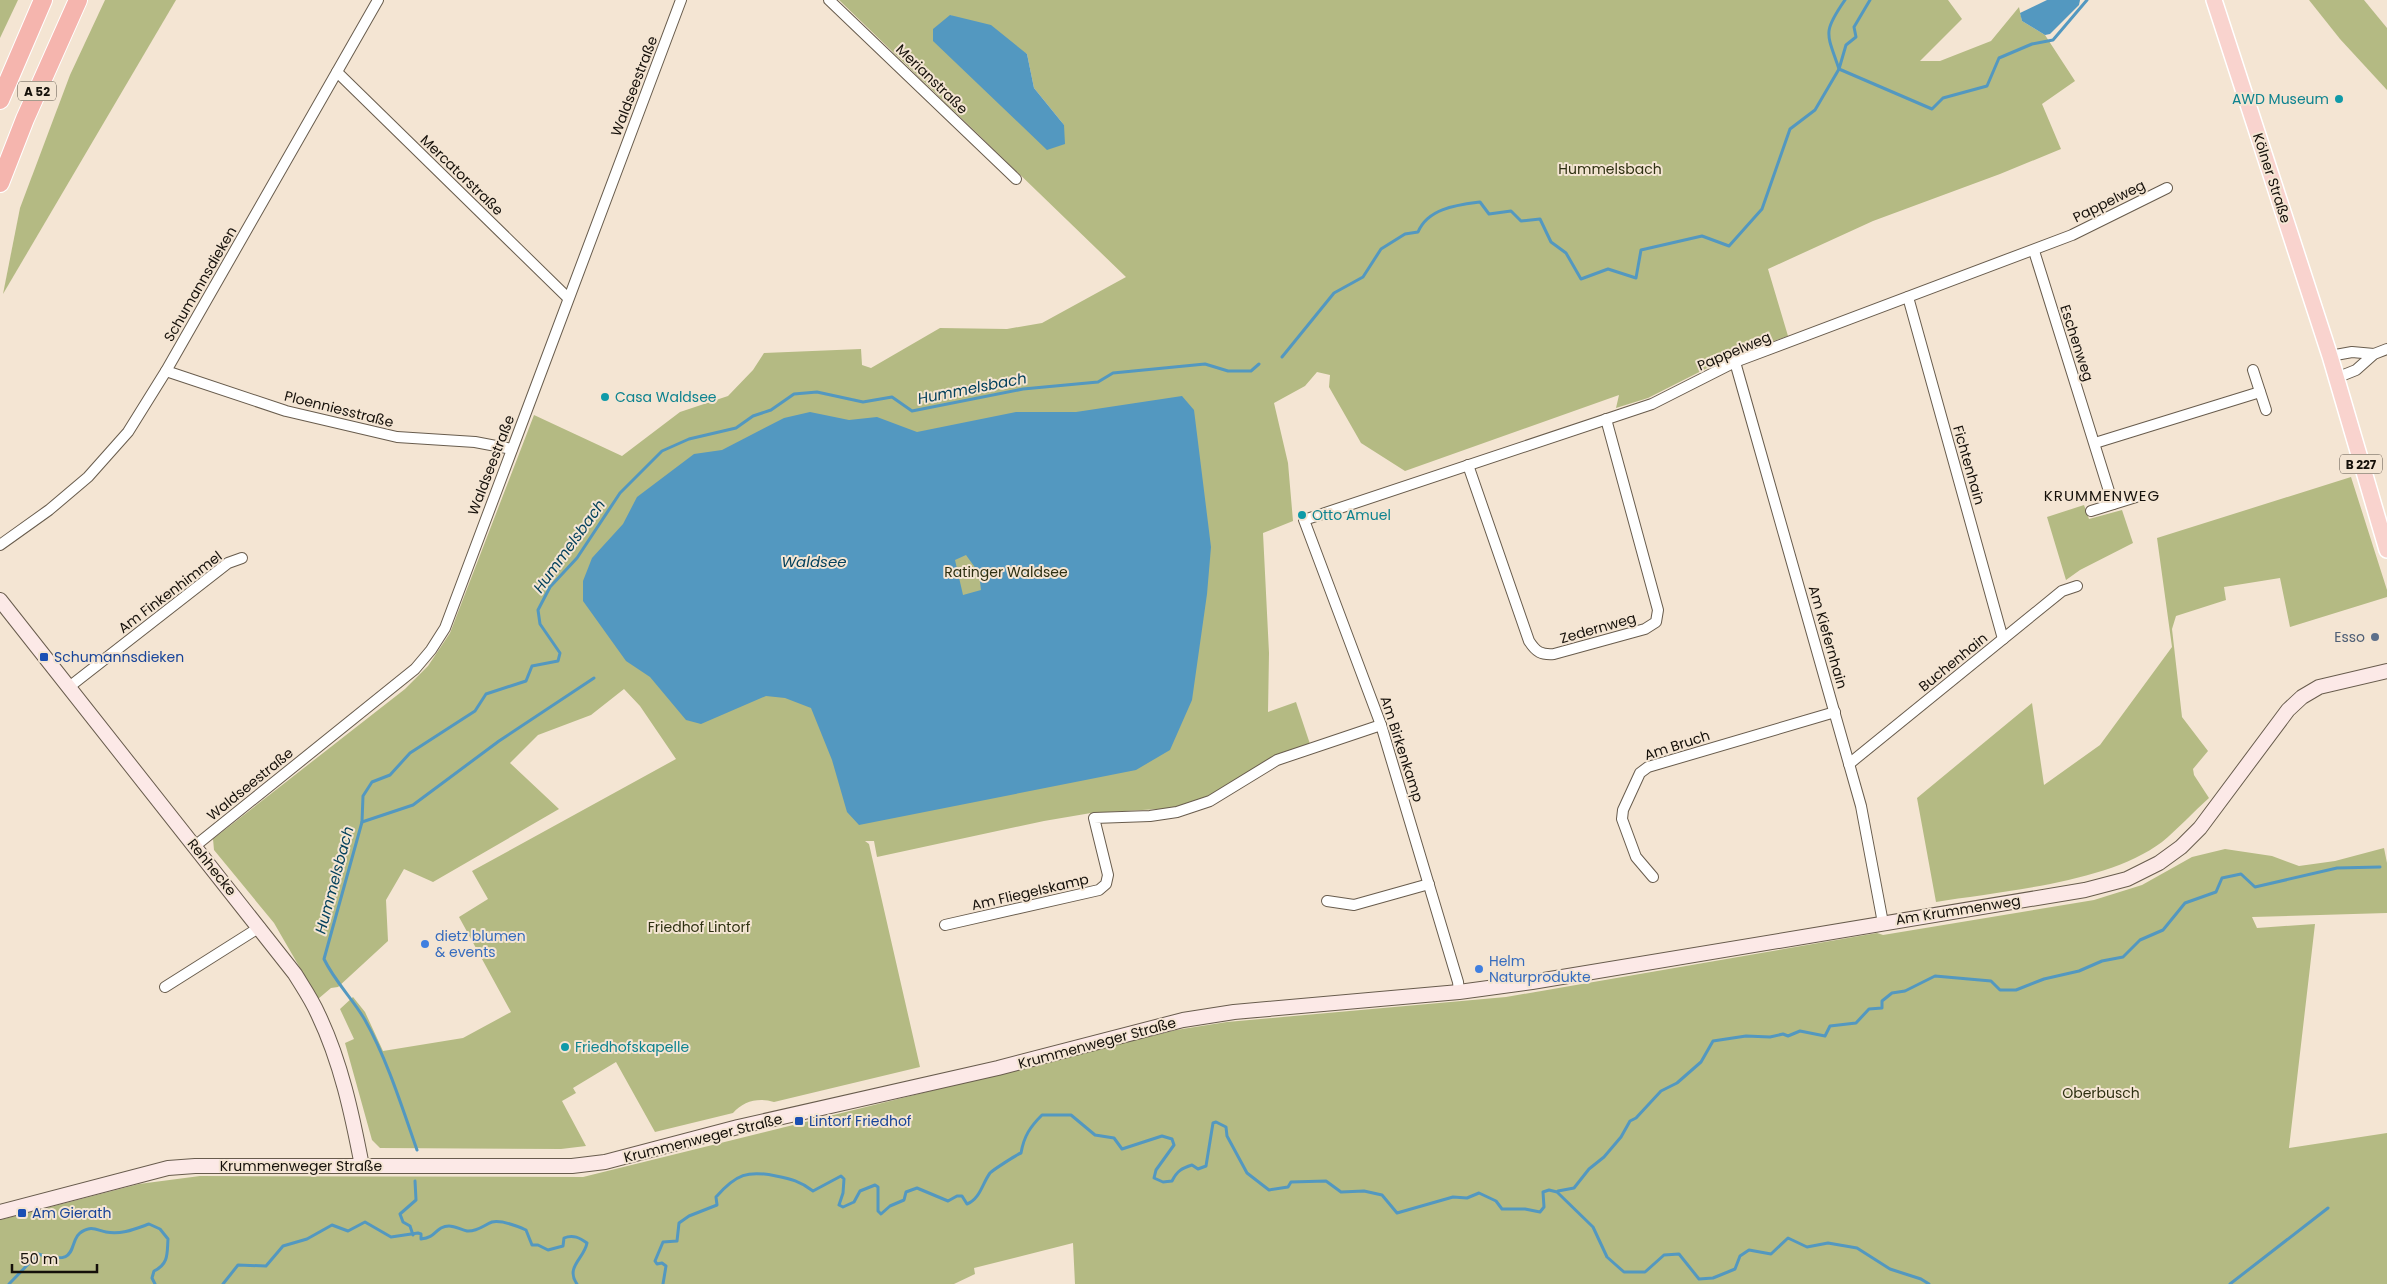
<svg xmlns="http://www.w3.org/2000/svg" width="2387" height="1284" font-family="Poppins,sans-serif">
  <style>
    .green { fill: #b4ba83; fill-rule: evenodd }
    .water { fill: #5398c0; fill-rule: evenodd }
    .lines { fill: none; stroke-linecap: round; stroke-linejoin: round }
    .stream { stroke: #5398c0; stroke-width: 3 }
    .street-casing { stroke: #685c4d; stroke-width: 12 }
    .secondary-casing { stroke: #685c4d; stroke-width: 16 }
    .primary-casing { stroke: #fff; stroke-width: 18 }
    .highway-casing { stroke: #fff; stroke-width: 20 }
    .street { stroke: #fff; stroke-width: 10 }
    .secondary { stroke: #fce9e7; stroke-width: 14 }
    .primary { stroke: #f9d3ce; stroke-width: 15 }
    .highway { stroke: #f5b5ae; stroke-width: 18 }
    .culture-dot { fill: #0f9aa8; stroke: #f4e5d3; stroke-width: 2 }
    .service-dot { fill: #5c6f8a; stroke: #f4e5d3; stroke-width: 2 }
    .transit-dot { fill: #1a4fb4; stroke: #f4e5d3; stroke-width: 2 }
    .shop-dot { fill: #3f7fe0; stroke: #f4e5d3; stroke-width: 2 }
    .labels { text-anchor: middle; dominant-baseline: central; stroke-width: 4; stroke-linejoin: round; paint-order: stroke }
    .shield { fill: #f4e5d3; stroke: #585046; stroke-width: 1 }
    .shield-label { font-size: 12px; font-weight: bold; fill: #15100a }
    .street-label { font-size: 14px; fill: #15100a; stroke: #f4e5d3 }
    .culture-label { font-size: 14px; fill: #0d838f; stroke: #f4e5d3; text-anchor: start }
    .park-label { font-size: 14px; fill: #2e3011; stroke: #f4e5d3 }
    .service-label { font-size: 14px; fill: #4e5e75; stroke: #f4e5d3; text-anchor: end }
    .transit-label { font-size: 14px; fill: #164399; stroke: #f4e5d3; text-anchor: start }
    .shop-label { font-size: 14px; fill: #366cbe; stroke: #f4e5d3; text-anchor: start }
    .water-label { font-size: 15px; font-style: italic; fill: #04415c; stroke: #f4e5d3 }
    .neighbourhood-label { font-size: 15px; letter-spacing: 1px; fill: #15100a; stroke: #f4e5d3 }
  </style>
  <rect width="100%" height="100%" fill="#f4e5d3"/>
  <g class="green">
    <path d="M 0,0 L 18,0 L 0,38 Z"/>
    <path d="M 105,0 L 176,0 L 3,294 L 20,208 L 70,75 Z"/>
    <path d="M 839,0 L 1948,0 L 1962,19 L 1920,61 L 1940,61 L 1991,41 L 2019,7 L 2022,21 L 2045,35 L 2075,81 L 2042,104 L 2061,149 L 2000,174 L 1873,221 L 1768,269 L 1788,336 L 1729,357 L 1648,398 L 1616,408 L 1619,395 L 1405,471 L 1361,443 L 1329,387 L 1330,375 L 1317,372 L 1305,386 L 1274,403 L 1288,463 L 1293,521 L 1263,533 L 1269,653 L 1268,712 L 1296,702 L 1310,744 L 1211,796 L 1176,808 L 1091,813 L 1044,821 L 877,857 L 874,841 L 865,841 L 869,844 L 920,1067 L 774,1102 C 759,1097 743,1101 733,1113 L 655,1132 L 616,1062 L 573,1088 L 576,1093 L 562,1101 L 586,1146 L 561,1149 L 380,1148 L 372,1140 L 345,1043 L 354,1039 L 340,1009 L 353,997 L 365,1012 L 383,1051 L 463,1038 L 511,1012 L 459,917 L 488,899 L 472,871 L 676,759 L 640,706 L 624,689 L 591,715 L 538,735 L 510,763 L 559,809 L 433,882 L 404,869 L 386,900 L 388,941 L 338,987 L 331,988 L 318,999 L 274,923 L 214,850 L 213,839 L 405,689 L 428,666 L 450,633 L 534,415 L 622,456 L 680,412 L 728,396 L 753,370 L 764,353 L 861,349 L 862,365 L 871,368 L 940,328 L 1007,329 L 1042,323 L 1126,277 ZM 950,15 L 1027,54 L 1034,88 L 1064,125 Z"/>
    <path d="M 2309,0 L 2364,0 L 2387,28 L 2387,90 L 2340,39 Z"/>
    <path d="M 2351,477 L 2387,590 L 2387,597 L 2290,627 L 2280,578 L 2224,587 L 2226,600 L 2176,616 L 2172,629 L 2182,717 L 2208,751 L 2193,769 L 2194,775 L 2209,798 C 2193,812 2178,829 2162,842 C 2108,883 2002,891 1936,902 L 1917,798 L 2032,703 L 2044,785 L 2100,745 L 2172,647 L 2157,538 Z"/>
    <path d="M 2084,505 L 2089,519 L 2122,510 L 2133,543 L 2080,570 L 2066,580 L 2047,517 Z"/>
    <path d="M 2384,848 L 2387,863 L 2387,913 L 2252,917 L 2257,928 L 2315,924 L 2289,1148 L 2387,1133 L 2387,1284 L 1075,1284 L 1073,1243 L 974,1268 L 975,1274 L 954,1284 L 0,1284 L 0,1220 L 139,1184 L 200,1176 L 583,1177 L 1176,1030 L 1227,1022 L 1506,997 L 1877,933 L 1883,935 L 2094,900 L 2142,885 L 2192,857 L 2225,849 L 2272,856 L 2299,866 L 2335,861 Z"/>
  </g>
  <g class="water">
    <path d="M 2047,0 L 2080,0 L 2079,5 L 2050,34 L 2045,35 L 2022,21 L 2020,13 Z"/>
    <path d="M 950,15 L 991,25 L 1027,54 L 1034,88 L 1064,125 L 1065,144 L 1047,150 L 933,41 L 933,29 Z"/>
    <path d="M 1182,396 L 1194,410 L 1211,547 L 1207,594 L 1192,700 L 1170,750 L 1136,770 L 859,825 L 847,812 L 832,760 L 811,708 L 785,698 L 766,696 L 701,724 L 686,720 L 650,677 L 626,661 L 583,601 L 583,581 L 592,558 L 623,524 L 637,497 L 694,454 L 722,450 L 784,418 L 810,412 L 849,420 L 877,417 L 917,432 L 1016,412 L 1076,412 ZM 966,555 L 979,573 L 981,590 L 963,595 L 955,560 Z"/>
  </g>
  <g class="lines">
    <g class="stream">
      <path d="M 1845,0 C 1822,33 1827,33 1839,69 L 1932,109 L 1943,98 L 1987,86 L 1999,58 L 2032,44 L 2053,40 L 2087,0"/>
      <path d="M 1282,357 L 1334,293 L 1363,277 L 1381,249 L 1405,234 L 1418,232 C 1428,208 1457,205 1480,202 L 1489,214 L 1511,211 L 1521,221 L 1540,219 L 1551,242 L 1566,253 L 1581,279 L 1608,269 L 1636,278 L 1641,250 L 1702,236 L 1729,246 L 1762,209 L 1790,129 L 1815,110 L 1839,69 L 1846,45 L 1856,37 L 1854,27 L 1870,0"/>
      <path d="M 362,822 L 413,805 L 499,741 L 594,678"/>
      <path d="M 417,1150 C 402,1107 387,1059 365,1020 C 353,999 335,982 324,959 L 362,822 L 363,796 L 372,782 L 390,775 L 410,753 L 475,711 L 486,694 L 526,681 L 532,666 L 558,661 L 560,653 L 540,624 L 538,610 L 550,587 L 577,558 L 620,493 L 662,451 L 689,439 L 736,428 L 753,416 L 771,410 L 794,394 L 817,392 L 863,402 L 892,397 L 912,411 L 1023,389 L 1098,382 L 1113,373 L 1205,364 L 1228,371 L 1251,371 L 1259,364"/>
      <path d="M 1558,1191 L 1574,1188 L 1589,1169 L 1604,1157 L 1621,1137 L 1630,1121 L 1636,1118 L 1661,1091 L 1677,1083 L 1701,1062 L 1713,1041 L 1746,1036 L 1770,1037 L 1783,1034 L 1788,1036 L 1800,1031 L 1825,1036 L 1830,1026 L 1856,1023 L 1869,1009 L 1882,1008 L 1882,1001 L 1892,993 L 1905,991 L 1935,976 L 1991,981 L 2000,990 L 2016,990 L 2044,979 L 2079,971 L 2102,961 L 2123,957 L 2140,940 L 2163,930 L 2185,903 L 2216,892 L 2222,878 L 2241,874 L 2255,887 L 2337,868 L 2380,867"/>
      <path d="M 413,1235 L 410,1226 L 403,1222 L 400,1214 L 416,1200 L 415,1181"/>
      <path d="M 9,1284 L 38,1254 C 87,1269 62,1236 88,1229 C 94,1227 100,1231 106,1232 C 121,1235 135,1229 149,1224 L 160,1229 L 168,1239 C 167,1253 169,1264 154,1271 L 152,1278 L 155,1284"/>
      <path d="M 223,1284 L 238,1265 L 266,1266 L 283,1246 L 307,1239 L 332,1225 L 348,1231 L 365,1222 L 391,1237 L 418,1233 L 421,1234 L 421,1239 C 434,1237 433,1233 441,1228 C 451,1223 458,1229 467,1231 C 477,1232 484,1225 492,1222 C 502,1220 517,1226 526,1230 L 532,1245 L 538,1245 L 548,1250 L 563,1246 L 564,1238 C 573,1234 580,1238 587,1243 C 584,1259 565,1267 577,1284"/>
      <path d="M 663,1284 L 666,1266 L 662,1263 L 657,1264 L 655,1261 L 663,1242 L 677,1241 L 679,1223 L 689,1216 L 717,1205 L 716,1197 C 736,1174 748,1170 776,1176 C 791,1179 800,1181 813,1191 L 841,1176 L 844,1179 L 843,1193 L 839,1205 L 843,1207 L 854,1202 L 860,1191 L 875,1185 L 878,1187 L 878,1211 L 881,1214 L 890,1206 L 904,1200 L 906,1192 L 917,1188 L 948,1201 L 957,1196 L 962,1196 L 967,1204 C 980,1199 982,1184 990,1173 C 993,1170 1016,1155 1021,1153 C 1024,1136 1030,1127 1042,1115 L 1071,1115 L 1095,1135 L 1114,1138 L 1122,1149 L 1162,1136 L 1172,1139 L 1174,1145 L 1156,1170 L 1154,1178 L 1163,1182 L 1172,1181 C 1177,1171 1182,1168 1192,1165 L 1198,1169 L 1206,1166 L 1213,1123 L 1216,1122 L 1226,1127 L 1227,1136 L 1247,1173 L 1269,1190 L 1288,1187 L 1291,1182 L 1326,1181 L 1341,1192 L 1364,1191 L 1382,1195 L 1397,1213 L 1453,1197 L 1467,1198 L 1479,1193 L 1496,1201 L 1502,1209 L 1525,1209 L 1540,1212 L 1544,1207 L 1543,1192 L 1549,1190 L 1557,1192 L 1593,1227 L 1607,1257 L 1624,1272 L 1645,1272 L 1664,1255 L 1679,1254 L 1699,1279 L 1713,1278 L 1735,1269 L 1740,1256 L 1749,1250 L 1771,1254 L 1788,1238 L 1807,1247 L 1828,1243 L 1857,1248 L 1890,1269 L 1921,1279 L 1929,1284"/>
      <path d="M 2230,1284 L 2328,1208"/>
    </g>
    <defs>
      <g id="street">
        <path d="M 829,0 L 1016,179"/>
        <path d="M 337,72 L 568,298"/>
        <path d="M 2034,251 L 2113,504"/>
        <path d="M 1908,297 L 2003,639"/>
        <path d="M 2330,356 L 2352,352 L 2374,354"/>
        <path d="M 1735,362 L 1861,806 L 1883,923"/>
        <path d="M 2253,370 L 2266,410"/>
        <path d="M 166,371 L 286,411 L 397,437 L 475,442 L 512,449"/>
        <path d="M 2336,378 L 2356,370 L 2374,354 L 2387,349"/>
        <path d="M 2095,443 L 2260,392"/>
        <path d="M 1468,465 L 1529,641 C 1536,652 1541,655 1554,654 L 1645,629 L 1656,622 L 1658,610 L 1606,419"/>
        <path d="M 2091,511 L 2136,497"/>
        <path d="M 0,545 L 49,510 L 88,477 L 128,432 L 166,371 L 378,0"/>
        <path d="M 69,687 L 228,563 L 242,558"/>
        <path d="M 1849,764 L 2062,591 L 2077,586"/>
        <path d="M 195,846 L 415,669 L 431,650 L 445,628 L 681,0"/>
        <path d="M 1653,877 L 1636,857 L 1622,819 L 1623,810 L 1640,773 L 1648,767 L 1835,712"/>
        <path d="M 1327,901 L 1354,905 L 1429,884"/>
        <path d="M 945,925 L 1099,890 L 1106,884 L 1108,875 L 1094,818 L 1150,816 L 1177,812 L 1210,801 L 1277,760 L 1381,725"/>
        <path d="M 165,987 L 260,927"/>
        <path d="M 1459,992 L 1458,982 L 1381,725 L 1304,520 L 1652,404 L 1735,362 L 2072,235 L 2167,188"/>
      </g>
      <g id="secondary">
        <path d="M 0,600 L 295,974 C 303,987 312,1000 318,1014 C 341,1062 352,1114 362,1166"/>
        <path d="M 0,1212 L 168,1168 L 195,1166 L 572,1166 L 605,1162 L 738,1127 L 998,1068 L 1183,1020 L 1234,1012 L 1459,992 L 1532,982 L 2085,890 L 2127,879 L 2159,863 L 2181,847 L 2200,828 L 2288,710 L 2302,697 L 2319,687 L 2387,671"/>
      </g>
      <path id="primary" d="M 2214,0 L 2330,356 L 2387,550"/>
      <g id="highway">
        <path d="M 0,100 L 43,0"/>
        <path d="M 0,183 L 25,119 L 78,0"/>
      </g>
    </defs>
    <use href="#street" class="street-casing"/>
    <use href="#secondary" class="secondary-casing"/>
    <use href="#primary" class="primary-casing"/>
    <use href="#highway" class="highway-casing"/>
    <use href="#street" class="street"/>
    <use href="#secondary" class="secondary"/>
    <use href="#primary" class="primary"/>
    <use href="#highway" class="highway"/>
  </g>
  <g class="culture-dot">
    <circle cx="2339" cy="99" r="5"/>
    <circle cx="605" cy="397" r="5"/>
    <circle cx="1302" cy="515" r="5"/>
    <circle cx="565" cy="1047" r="5"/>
  </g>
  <circle class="service-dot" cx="2375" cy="637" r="5"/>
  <g class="transit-dot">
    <rect x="39" y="652" width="10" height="10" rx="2.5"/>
    <rect x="794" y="1116" width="10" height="10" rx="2.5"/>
    <rect x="17" y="1208" width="10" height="10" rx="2.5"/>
  </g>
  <g class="shop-dot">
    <circle cx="425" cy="944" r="5"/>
    <circle cx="1479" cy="969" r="5"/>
  </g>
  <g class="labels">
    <g class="shield">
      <rect x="18" y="81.5" width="38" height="19" rx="4"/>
      <rect x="2340" y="454.5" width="42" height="19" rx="4"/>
    </g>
    <g class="shield-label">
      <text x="37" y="91">A 52</text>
      <text x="2361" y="464">B 227</text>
    </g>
    <g class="street-label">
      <text transform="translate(932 79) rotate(44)">Merianstraße</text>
      <text transform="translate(634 86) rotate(-69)">Waldseestraße</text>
      <text transform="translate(462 175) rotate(44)">Mercatorstraße</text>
      <text transform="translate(2272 178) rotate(72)">Kölner Straße</text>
      <text transform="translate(2109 201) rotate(-26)">Pappelweg</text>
      <text transform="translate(200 284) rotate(-60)">Schumannsdieken</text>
      <text transform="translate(2077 343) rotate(72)">Eschenweg</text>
      <text transform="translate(1734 351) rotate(-23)">Pappelweg</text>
      <text transform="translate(339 409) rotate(14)">Ploenniesstraße</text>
      <text transform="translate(491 465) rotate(-69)">Waldseestraße</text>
      <text transform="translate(1969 465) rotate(74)">Fichtenhain</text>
      <text transform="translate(170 592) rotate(-37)">Am Finkenhimmel</text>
      <text transform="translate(1598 628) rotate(-16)">Zedernweg</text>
      <text transform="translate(1828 637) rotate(74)">Am Kiefernhain</text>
      <text transform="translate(1953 662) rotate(-39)">Buchenhain</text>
      <text transform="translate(1677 745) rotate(-18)">Am Bruch</text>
      <text transform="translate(1402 749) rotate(72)">Am Birkenkamp</text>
      <text transform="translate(250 784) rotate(-39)">Waldseestraße</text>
      <text transform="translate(212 867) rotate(51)">Rehhecke</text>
      <text transform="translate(1030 892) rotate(-13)">Am Fliegelskamp</text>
      <text transform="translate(1958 910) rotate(-9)">Am Krummenweg</text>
      <text transform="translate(1097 1043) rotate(-15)">Krummenweger Straße</text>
      <text transform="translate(703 1138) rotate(-14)">Krummenweger Straße</text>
      <text x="301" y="1166">Krummenweger Straße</text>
    </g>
    <g class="culture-label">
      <text x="2329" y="99" text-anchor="end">AWD Museum</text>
      <text x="615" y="397">Casa Waldsee</text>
      <text x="1312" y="515">Otto Amuel</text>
      <text x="575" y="1047">Friedhofskapelle</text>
    </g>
    <g class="park-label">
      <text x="1610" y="169">Hummelsbach</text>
      <text x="1006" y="572">Ratinger Waldsee</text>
      <text x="699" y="927">Friedhof Lintorf</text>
      <text x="2101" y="1093">Oberbusch</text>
    </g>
    <g class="service-label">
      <text x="2365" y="637">Esso</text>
    </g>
    <g class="transit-label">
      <text x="54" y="657">Schumannsdieken</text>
      <text x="809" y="1121">Lintorf Friedhof</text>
      <text x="32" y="1213">Am Gierath</text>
    </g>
    <g class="shop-label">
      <text x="435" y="936">dietz blumen<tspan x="435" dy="16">&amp; events</tspan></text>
      <text x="1489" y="961">Helm<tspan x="1489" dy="16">Naturprodukte</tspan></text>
    </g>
    <g class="water-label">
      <text transform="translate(972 388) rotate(-11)">Hummelsbach</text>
      <text transform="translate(569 546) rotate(-54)">Hummelsbach</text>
      <text x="814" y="561">Waldsee</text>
      <text transform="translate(334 880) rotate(-75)">Hummelsbach</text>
    </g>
    <g class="neighbourhood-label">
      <text x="2102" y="495">KRUMMENWEG</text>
    </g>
  </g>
  <path d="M12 1264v8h85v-8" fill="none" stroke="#15100a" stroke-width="2.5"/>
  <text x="20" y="1264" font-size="15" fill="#15100a" stroke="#f4e5d3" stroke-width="4" paint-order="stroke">50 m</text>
</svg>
